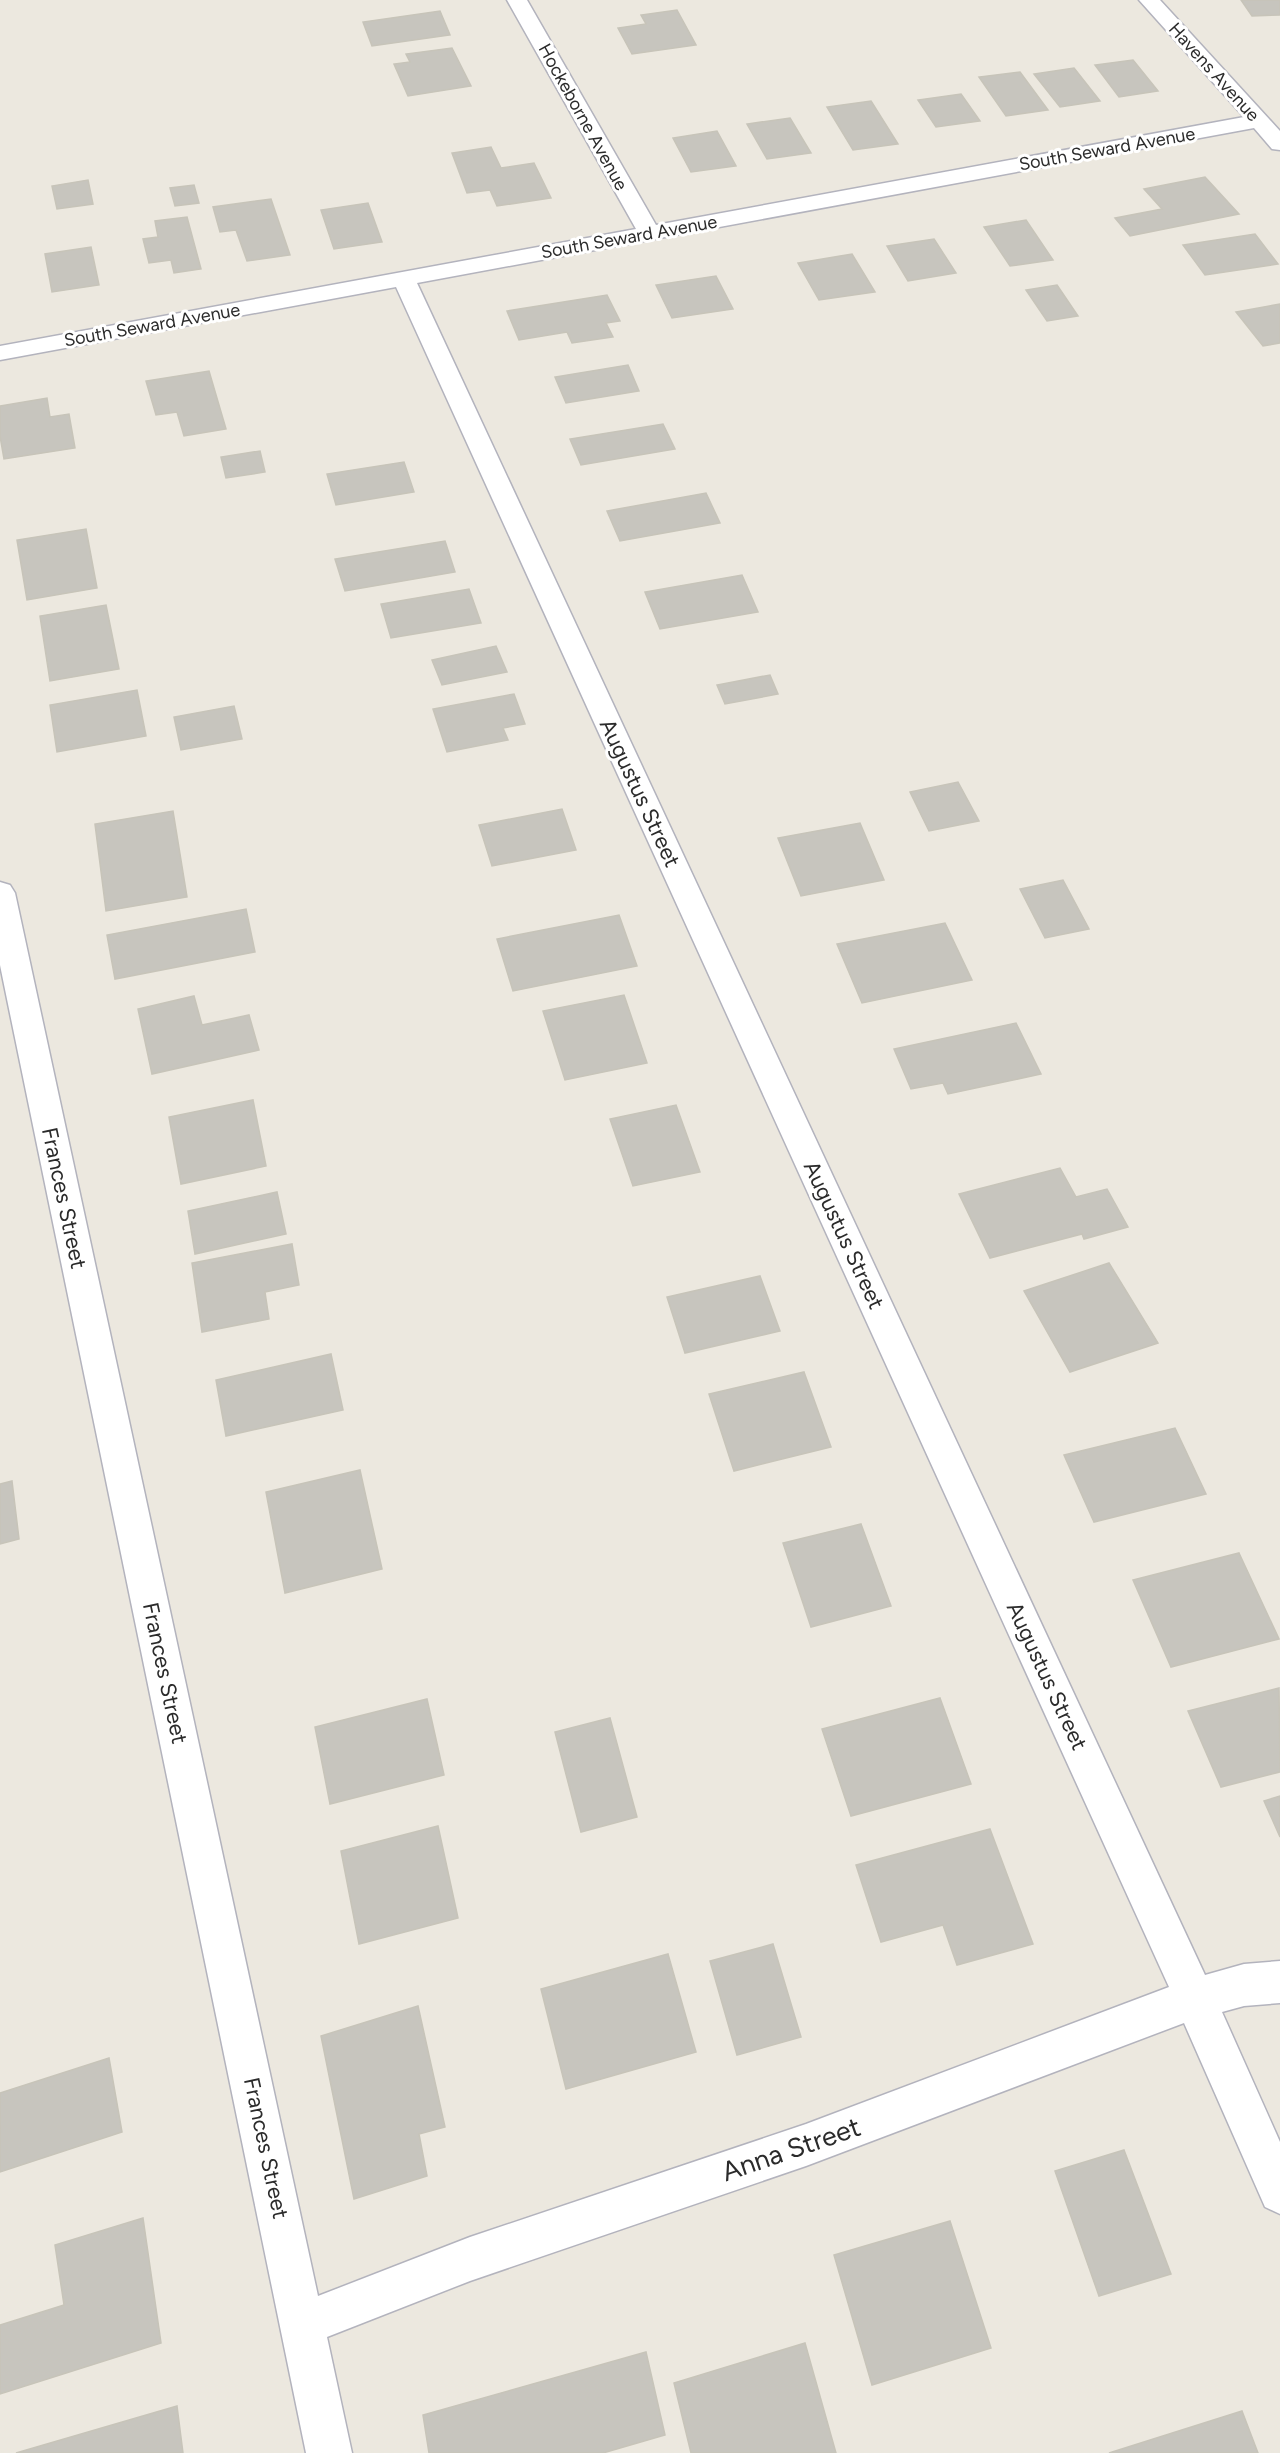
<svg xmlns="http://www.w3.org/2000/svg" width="1280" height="2453" font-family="Figtree,sans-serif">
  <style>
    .building { fill: #c7c5be; stroke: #c7c4b9; stroke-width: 1.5 }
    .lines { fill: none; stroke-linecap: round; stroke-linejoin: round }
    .minor-casing { stroke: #b3b3bd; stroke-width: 3 }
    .minor { fill: #fff; fill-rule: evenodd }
    .labels { text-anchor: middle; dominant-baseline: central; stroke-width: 6; stroke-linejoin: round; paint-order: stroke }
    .far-street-label { font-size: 18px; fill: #2b2b2b; stroke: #fff }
    .street-label { font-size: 22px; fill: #2b2b2b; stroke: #fff }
    .near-street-label { font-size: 27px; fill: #2b2b2b; stroke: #fff }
  </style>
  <rect width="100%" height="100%" fill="#ece8df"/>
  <g class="building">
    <path d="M 1241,0 L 1280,0 L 1280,15 L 1252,16 Z"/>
    <path d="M 677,10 L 696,45 L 632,54 L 618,28 L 646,24 L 641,15 Z"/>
    <path d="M 440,11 L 450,35 L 372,46 L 363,22 Z"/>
    <path d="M 452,48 L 471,86 L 408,96 L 394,64 L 410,62 L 406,54 Z"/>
    <path d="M 1133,60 L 1158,91 L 1119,97 L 1095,65 Z"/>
    <path d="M 1074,68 L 1100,101 L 1060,107 L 1034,74 Z"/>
    <path d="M 1020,72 L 1048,110 L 1006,116 L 979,77 Z"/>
    <path d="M 961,94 L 980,121 L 936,127 L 918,100 Z"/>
    <path d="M 871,101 L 898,144 L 853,150 L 827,107 Z"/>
    <path d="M 790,118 L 811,153 L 767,159 L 747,124 Z"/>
    <path d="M 717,131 L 736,166 L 691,172 L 673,138 Z"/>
    <path d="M 491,147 L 501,168 L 534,163 L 551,198 L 497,206 L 490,190 L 467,193 L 452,153 Z"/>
    <path d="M 1205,177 L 1239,214 L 1130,236 L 1115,218 L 1162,209 L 1144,189 Z"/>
    <path d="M 88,180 L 93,204 L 57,209 L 52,186 Z"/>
    <path d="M 194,185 L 199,203 L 175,206 L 170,188 Z"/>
    <path d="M 271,199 L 290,255 L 247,261 L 236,230 L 220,232 L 213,207 Z"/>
    <path d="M 368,203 L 382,242 L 334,249 L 321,210 Z"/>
    <path d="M 187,217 L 201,269 L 174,273 L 171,260 L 149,263 L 143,239 L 158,237 L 155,221 Z"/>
    <path d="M 1026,220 L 1053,260 L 1010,266 L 984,227 Z"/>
    <path d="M 1255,234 L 1278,264 L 1205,275 L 1183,245 Z"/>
    <path d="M 934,239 L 956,273 L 908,281 L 887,246 Z"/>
    <path d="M 91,247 L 99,285 L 52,292 L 45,254 Z"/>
    <path d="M 852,254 L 875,292 L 819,300 L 798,263 Z"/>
    <path d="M 716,276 L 733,309 L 672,318 L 656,285 Z"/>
    <path d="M 1057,285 L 1078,316 L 1047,321 L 1026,290 Z"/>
    <path d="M 607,295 L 620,321 L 606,323 L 613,337 L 572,343 L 567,332 L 519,340 L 507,311 Z"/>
    <path d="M 1280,304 L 1280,343 L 1263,346 L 1236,312 Z"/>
    <path d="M 628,365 L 639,391 L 566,403 L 555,377 Z"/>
    <path d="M 209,371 L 226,429 L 184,436 L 177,412 L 156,415 L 146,381 Z"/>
    <path d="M 47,398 L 50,417 L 69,414 L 75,448 L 4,459 L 0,436 L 0,406 Z"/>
    <path d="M 663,424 L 675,449 L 581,465 L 570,439 Z"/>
    <path d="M 260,451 L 265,472 L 226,478 L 221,457 Z"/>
    <path d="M 404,462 L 414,492 L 336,505 L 327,474 Z"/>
    <path d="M 706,493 L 720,523 L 620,541 L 607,511 Z"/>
    <path d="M 86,529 L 97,588 L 27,600 L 17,540 Z"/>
    <path d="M 445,541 L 455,572 L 345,591 L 335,559 Z"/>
    <path d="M 742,575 L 758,612 L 660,629 L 645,592 Z"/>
    <path d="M 469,589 L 481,623 L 391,638 L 381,604 Z"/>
    <path d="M 106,605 L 119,669 L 50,681 L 40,616 Z"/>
    <path d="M 496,646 L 507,672 L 442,685 L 432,660 Z"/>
    <path d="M 770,675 L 778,694 L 725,704 L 717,685 Z"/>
    <path d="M 137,690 L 146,736 L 57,752 L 50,705 Z"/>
    <path d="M 514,694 L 525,724 L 503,728 L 508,740 L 447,752 L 433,709 Z"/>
    <path d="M 234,706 L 242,739 L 181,750 L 174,717 Z"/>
    <path d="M 958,782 L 979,821 L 929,831 L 910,792 Z"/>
    <path d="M 562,809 L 576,850 L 492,866 L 479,825 Z"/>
    <path d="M 173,811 L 187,897 L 106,911 L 95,824 Z"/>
    <path d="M 860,823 L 884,880 L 801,896 L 778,838 Z"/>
    <path d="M 1063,880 L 1089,929 L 1045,938 L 1020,889 Z"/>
    <path d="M 246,909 L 255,952 L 115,979 L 107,935 Z"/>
    <path d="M 619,915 L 637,966 L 513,991 L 497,939 Z"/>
    <path d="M 945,923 L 972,980 L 862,1003 L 837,944 Z"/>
    <path d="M 624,995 L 647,1063 L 565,1080 L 543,1011 Z"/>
    <path d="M 194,996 L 202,1025 L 249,1015 L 259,1050 L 152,1074 L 138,1009 Z"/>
    <path d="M 1016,1023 L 1041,1074 L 948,1094 L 943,1083 L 911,1089 L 894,1049 Z"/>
    <path d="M 253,1100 L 266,1166 L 181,1184 L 169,1117 Z"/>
    <path d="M 676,1105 L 700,1172 L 633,1186 L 610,1119 Z"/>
    <path d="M 1060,1168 L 1076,1197 L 1107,1189 L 1128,1227 L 1084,1239 L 1082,1234 L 990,1258 L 959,1194 Z"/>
    <path d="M 277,1192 L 286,1234 L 195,1254 L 188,1211 Z"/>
    <path d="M 292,1244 L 299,1285 L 265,1292 L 269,1319 L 202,1332 L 192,1263 Z"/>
    <path d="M 1109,1263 L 1158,1343 L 1070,1372 L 1024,1291 Z"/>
    <path d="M 760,1276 L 780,1331 L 685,1353 L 667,1297 Z"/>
    <path d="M 331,1354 L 343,1410 L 226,1436 L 216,1380 Z"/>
    <path d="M 804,1372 L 831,1447 L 734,1471 L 709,1394 Z"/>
    <path d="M 1175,1428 L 1206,1494 L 1094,1522 L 1064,1455 Z"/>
    <path d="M 360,1470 L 382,1569 L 285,1593 L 266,1492 Z"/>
    <path d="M 12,1481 L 19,1539 L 0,1544 L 0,1484 Z"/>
    <path d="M 861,1524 L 891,1606 L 811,1627 L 783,1543 Z"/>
    <path d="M 1239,1553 L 1279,1639 L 1171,1667 L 1133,1580 Z"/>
    <path d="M 1279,1688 L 1280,1772 L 1221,1787 L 1188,1711 Z"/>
    <path d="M 940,1698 L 971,1784 L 851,1816 L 822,1729 Z"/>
    <path d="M 427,1699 L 444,1775 L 330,1804 L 315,1727 Z"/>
    <path d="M 610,1718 L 637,1817 L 581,1832 L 555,1732 Z"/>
    <path d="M 1280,1796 L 1280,1837 L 1264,1801 Z"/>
    <path d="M 438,1826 L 458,1918 L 359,1944 L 341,1851 Z"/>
    <path d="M 990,1829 L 1033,1944 L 957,1965 L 943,1925 L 881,1942 L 856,1865 Z"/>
    <path d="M 773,1944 L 801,2037 L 737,2055 L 710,1961 Z"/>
    <path d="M 668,1954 L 696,2052 L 566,2089 L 541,1989 Z"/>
    <path d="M 418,2006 L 445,2127 L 419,2134 L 427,2176 L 354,2199 L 321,2036 Z"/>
    <path d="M 109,2058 L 122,2132 L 0,2172 L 0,2093 Z"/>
    <path d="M 1124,2150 L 1171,2274 L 1099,2296 L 1055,2171 Z"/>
    <path d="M 143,2218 L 161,2343 L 0,2394 L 0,2325 L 64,2305 L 55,2245 Z"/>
    <path d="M 950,2221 L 991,2348 L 872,2385 L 834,2255 Z"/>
    <path d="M 805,2343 L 836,2453 L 691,2453 L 674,2383 Z"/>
    <path d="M 646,2352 L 665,2435 L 603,2453 L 429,2453 L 423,2415 Z"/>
    <path d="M 177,2406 L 183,2453 L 16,2453 Z"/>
    <path d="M 1242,2411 L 1258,2453 L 1109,2453 Z"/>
  </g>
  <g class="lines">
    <defs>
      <path id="minor" d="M 507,0 L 527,0 L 656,225 L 1244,117 L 1139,0 L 1160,0 L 1280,131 L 1280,150 L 1272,149 L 1254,128 L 417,283 L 1205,1975 L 1244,1964 L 1280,1961 L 1280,2003 L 1244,2006 L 1222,2012 L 1280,2142 L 1280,2214 L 1265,2207 L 1184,2023 L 806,2166 L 470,2281 L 327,2337 L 352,2453 L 306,2453 L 0,965 L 0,882 L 10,885 L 15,893 L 318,2296 L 470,2237 L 806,2124 L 1169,1987 L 396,287 L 0,360 L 0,346 L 636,229 Z"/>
    </defs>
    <use href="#minor" class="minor-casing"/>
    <use href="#minor" class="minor"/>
  </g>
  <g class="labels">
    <g class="far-street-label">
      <text transform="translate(1214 72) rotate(48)">Havens Avenue</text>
      <text transform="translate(583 117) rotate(61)">Hockeborne Avenue</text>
      <text transform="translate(1107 149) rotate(-10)">South Seward Avenue</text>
      <text transform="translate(629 237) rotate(-10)">South Seward Avenue</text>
      <text transform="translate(152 325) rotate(-10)">South Seward Avenue</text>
    </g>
    <g class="street-label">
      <text transform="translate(640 793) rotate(65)">Augustus Street</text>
      <text transform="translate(64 1198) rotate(78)">Frances Street</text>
      <text transform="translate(844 1235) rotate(65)">Augustus Street</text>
      <text transform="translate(165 1673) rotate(78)">Frances Street</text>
      <text transform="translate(1047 1676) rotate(65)">Augustus Street</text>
      <text transform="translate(266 2148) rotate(78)">Frances Street</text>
    </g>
    <g class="near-street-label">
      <text transform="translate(791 2149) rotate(-19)">Anna Street</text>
    </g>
  </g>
</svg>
